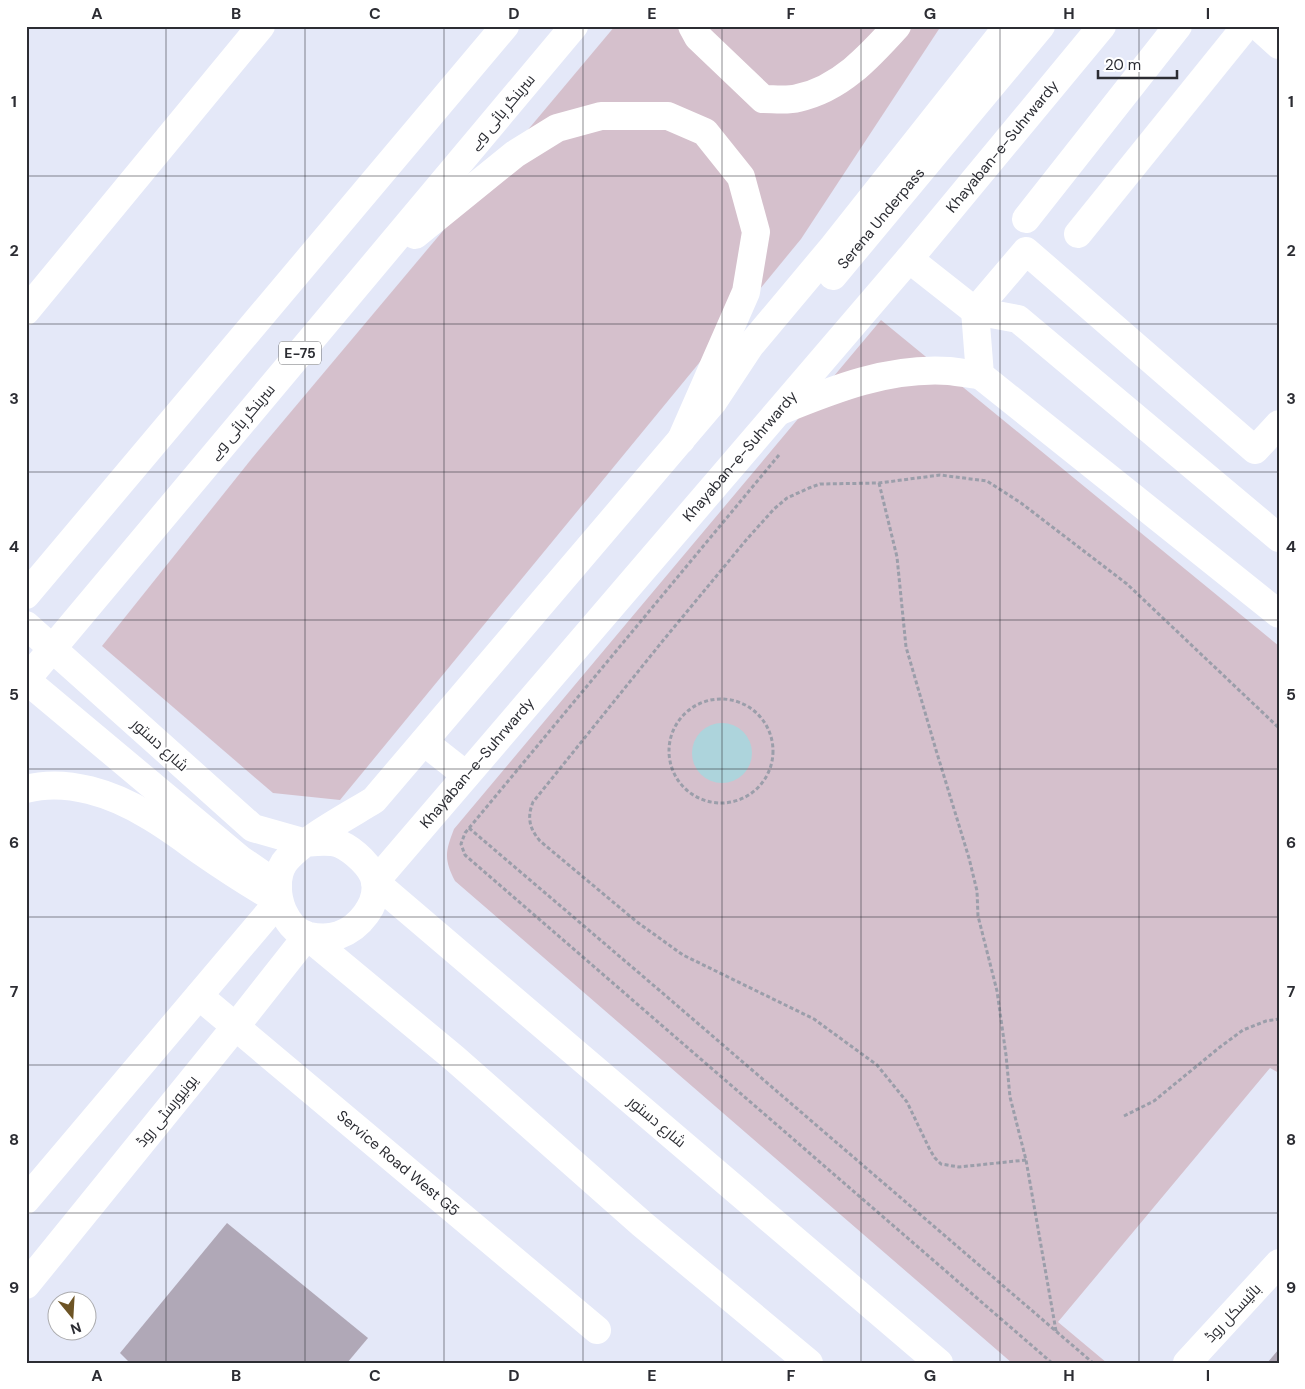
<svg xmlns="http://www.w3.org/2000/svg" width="1305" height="1389" font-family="'DM Sans',Cairo,sans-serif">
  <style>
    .green { fill: #d5c0cc }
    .water { fill: #add4dc }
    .building { fill: #b0a8b7 }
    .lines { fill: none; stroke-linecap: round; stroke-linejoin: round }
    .path { stroke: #9b9eaa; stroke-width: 3; stroke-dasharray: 4 2.5; stroke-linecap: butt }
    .minor { stroke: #fff; stroke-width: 28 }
    .major { stroke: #fff; stroke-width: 28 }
    .highway { stroke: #fff; stroke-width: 28 }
    .grid { fill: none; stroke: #2c2d33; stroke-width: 1; stroke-opacity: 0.55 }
    .labels { text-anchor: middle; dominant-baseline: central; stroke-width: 4; stroke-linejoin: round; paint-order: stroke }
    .shield { fill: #fff; stroke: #6b6c70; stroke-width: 1 }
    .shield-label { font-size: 14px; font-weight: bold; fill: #2c2d33 }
    .street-label { font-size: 15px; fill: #2c2d33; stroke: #fff }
    .neatline { fill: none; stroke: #2c2d33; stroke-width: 2 }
    .grid-label { font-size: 16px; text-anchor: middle; font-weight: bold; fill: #2c2d33 }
  </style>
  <rect width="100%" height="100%" fill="#e4e8f8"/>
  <g class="green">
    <path d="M 615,26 L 941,26 L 801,239 L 340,800 L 273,793 L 102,646 L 253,457 Z"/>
    <path d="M 881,320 L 1279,646 L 1279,1073 L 1270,1068 L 1058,1322 L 1107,1363 L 1012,1363 L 455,881 C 444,859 445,852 454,829 Z"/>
  </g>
  <circle class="water" cx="722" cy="753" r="30"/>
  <g class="building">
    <path d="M 227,1223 L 368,1338 L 347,1363 L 130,1363 L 120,1353 Z"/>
    <path d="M 1279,1349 L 1279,1363 L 1267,1363 Z"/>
  </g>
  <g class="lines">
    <g class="path">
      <path d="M 779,455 L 465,833 L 461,844 L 465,855 L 1052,1363"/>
      <path d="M 879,483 L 897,557 L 906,647 L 936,750 L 969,858 L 977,891 L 978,916 L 997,991 L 1006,1055 L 1010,1097 L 1026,1160 L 1056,1331"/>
      <circle cx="721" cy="751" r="52"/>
      <path d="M 469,828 L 659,990 L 1093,1363"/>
      <path d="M 1124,1116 L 1154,1101 L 1220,1047 L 1243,1030 L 1266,1021 L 1279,1019"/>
      <path d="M 1026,1160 L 959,1167 L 941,1164 L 935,1158 L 930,1150 L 907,1102 L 877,1065 L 814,1019 L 683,955 L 637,922 L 540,841 C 529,828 527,817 533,802 L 661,643 L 747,539 L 774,509 L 787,498 L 809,488 L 820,484 L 879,483 L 940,475 L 987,481 L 1021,503 L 1127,584 L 1279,728"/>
    </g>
    <g class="minor">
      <path d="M 1258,26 L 1279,45"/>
      <path d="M 1026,219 L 1178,26"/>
      <path d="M 1078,234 L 1246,26"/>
      <path d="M 909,259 L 975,311 L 1018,319 L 1279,538"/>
      <path d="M 26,311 L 261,26"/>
      <path d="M 1279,424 L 1255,450 L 1026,251 L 975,311 L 980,375 L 1279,614"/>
      <path d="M 26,625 L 253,828 L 306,843"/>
      <path d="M 26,680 L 240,859 L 278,885"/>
      <path id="s1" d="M 199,996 L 597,1330"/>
      <path d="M 26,1200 L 279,901"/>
      <path d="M 26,1285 L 236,1026 L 307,936"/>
      <path d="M 1187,1363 L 1279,1263"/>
    </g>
    <g class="major">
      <path id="s2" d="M 833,276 L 1041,26"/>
      <path d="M 780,411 C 834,389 889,367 949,371 C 959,372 969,374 980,375"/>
      <path d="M 424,742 L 466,775"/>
      <path d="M 306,843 C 316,842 329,840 340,844 C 353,850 373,867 375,882 C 379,904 359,928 339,935 C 330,938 319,938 309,936 C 296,933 288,922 283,911 C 277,897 275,877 284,863 C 300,841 350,815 374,800 L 713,402 L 750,346 L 833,247 L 1008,26"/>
      <path d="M 307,936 L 454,1058 L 642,1224 L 809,1363"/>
      <path id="s3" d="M 939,1363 L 375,882 L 909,259 L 1102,26"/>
    </g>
    <g class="highway">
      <path d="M 692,26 L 698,37 L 763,99 C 774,99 787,101 798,98 C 840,89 869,57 897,26"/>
      <path d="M 415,235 L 515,154 L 557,128 L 601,116 L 668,116 L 705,132 L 741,177 L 756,232 L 746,292 L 681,440"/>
      <path d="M 26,595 L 505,26"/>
      <path d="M 26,680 L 574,26"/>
      <path d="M 26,789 C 67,778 114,794 149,816 C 168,827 185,840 202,852 C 228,870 253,886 279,901"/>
    </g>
  </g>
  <path class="grid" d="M 166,26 L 166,1363M 305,26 L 305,1363M 444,26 L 444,1363M 583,26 L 583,1363M 722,26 L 722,1363M 861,26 L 861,1363M 1000,26 L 1000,1363M 1139,26 L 1139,1363M 26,176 L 1279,176M 26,324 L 1279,324M 26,472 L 1279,472M 26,620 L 1279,620M 26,769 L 1279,769M 26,917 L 1279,917M 26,1065 L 1279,1065M 26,1213 L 1279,1213"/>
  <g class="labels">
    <rect class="shield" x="279" y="341.5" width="42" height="23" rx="4"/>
    <g class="shield-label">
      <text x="300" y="353">E-75</text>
    </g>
    <g class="street-label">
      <text transform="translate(502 112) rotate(-50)">سرینگر ہائی وے</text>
      <text stroke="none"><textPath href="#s3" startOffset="1708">Khayaban-e-Suhrwardy</textPath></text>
      <text stroke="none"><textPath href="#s2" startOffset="75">Serena Underpass</textPath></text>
      <text transform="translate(242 422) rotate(-50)">سرینگر ہائی وے</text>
      <text stroke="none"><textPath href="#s3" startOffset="1302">Khayaban-e-Suhrwardy</textPath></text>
      <text transform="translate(160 745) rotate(42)">شارع دستور</text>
      <text stroke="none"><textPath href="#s3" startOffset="898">Khayaban-e-Suhrwardy</textPath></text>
      <text transform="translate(167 1111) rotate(-51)">یونیورسٹی روڈ</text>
      <text transform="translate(657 1122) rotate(40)">شارع دستور</text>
      <text stroke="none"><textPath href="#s1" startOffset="260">Service Road West G5</textPath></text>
      <text transform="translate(1233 1313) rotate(-47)">بائیسکل روڈ</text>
    </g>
  </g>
  <rect width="1305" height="1389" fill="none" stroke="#ffffff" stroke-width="55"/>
  <g transform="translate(72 1316) rotate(162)"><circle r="24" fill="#ffffff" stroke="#ababad"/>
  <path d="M0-4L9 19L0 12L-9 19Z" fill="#6d5425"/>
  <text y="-8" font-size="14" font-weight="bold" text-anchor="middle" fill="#2c2d33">N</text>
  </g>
  <path d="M1098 70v8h79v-8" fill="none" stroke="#2c2d33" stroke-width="2.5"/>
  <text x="1105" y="70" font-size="15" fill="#2c2d33" stroke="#ffffff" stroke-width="4" paint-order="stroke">20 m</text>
  <rect x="28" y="28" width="1250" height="1334" class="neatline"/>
  <g class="grid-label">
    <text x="97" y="19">A</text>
    <text x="236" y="19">B</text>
    <text x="375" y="19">C</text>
    <text x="514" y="19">D</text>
    <text x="652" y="19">E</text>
    <text x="791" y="19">F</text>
    <text x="930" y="19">G</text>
    <text x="1069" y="19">H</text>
    <text x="1208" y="19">I</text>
    <text x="14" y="107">1</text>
    <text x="1291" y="107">1</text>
    <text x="14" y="256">2</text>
    <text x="1291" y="256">2</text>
    <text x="14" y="404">3</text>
    <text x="1291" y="404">3</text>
    <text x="14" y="552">4</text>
    <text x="1291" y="552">4</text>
    <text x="14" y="700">5</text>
    <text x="1291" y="700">5</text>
    <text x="14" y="848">6</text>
    <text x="1291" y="848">6</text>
    <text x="14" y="997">7</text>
    <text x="1291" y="997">7</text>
    <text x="14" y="1145">8</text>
    <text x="1291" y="1145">8</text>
    <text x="14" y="1293">9</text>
    <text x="1291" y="1293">9</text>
    <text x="97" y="1381">A</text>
    <text x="236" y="1381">B</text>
    <text x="375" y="1381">C</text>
    <text x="514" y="1381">D</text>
    <text x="652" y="1381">E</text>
    <text x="791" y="1381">F</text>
    <text x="930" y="1381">G</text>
    <text x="1069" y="1381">H</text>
    <text x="1208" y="1381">I</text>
  </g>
</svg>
